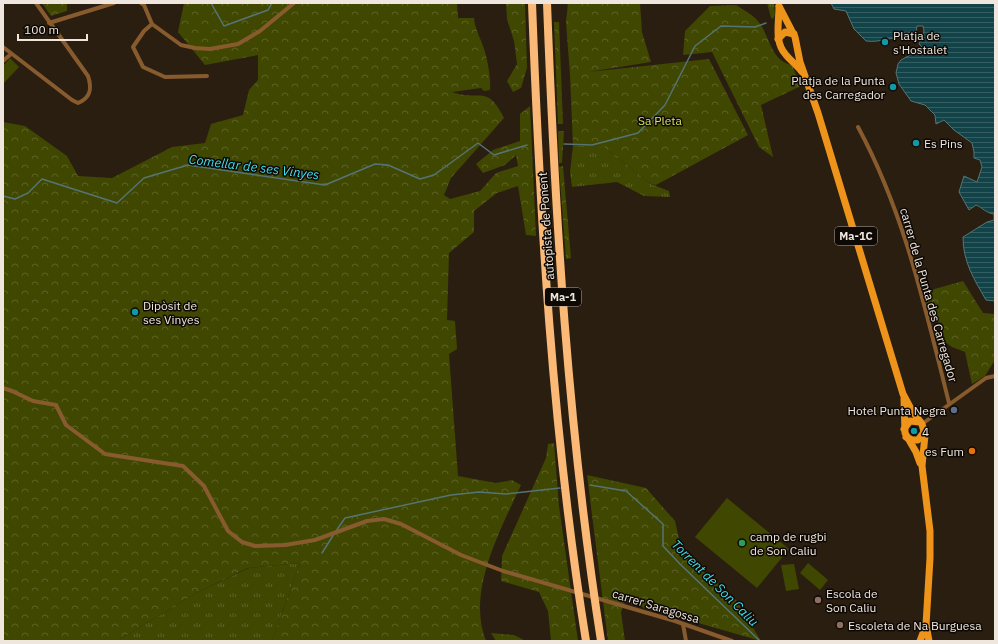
<svg xmlns="http://www.w3.org/2000/svg" width="998" height="644" font-family="'IBM Plex Sans',sans-serif">
  <style>
    .grass { fill: url(#grass-tufts) }
    .forest { fill: url(#forest-crowns) }
    .pitch { fill: #404701 }
    .water { fill: url(#water-rules); stroke: #547475 }
    .lines { fill: none; stroke-linecap: round; stroke-linejoin: round }
    .stream { stroke: #547475; stroke-width: 1.5 }
    .street { stroke: #875b2d; stroke-width: 4 }
    .primary { stroke: #ef941a; stroke-width: 7 }
    .highway { stroke: #fab976; stroke-width: 8 }
    .culture-dot { fill: #0f9aa8; stroke: #0e0905; stroke-width: 1.5 }
    .service-dot { fill: #5c6f8a; stroke: #0e0905; stroke-width: 1.5 }
    .food-dot { fill: #e8710a; stroke: #0e0905; stroke-width: 1.5 }
    .leisure-dot { fill: #2e9e5b; stroke: #0e0905; stroke-width: 1.5 }
    .education-dot { fill: #8d6e63; stroke: #0e0905; stroke-width: 1.5 }
    .labels { text-anchor: middle; dominant-baseline: central; stroke-width: 3; stroke-linejoin: round; paint-order: stroke }
    .shield { fill: #0e0905; stroke: #aca49d; stroke-width: 1 }
    .shield-label { font-size: 11px; font-weight: bold; fill: #efe7de }
    .poi-label { font-size: 12px; fill: #efe7de; stroke: #0e0905; text-anchor: start }
    .park-label { font-size: 12px; fill: #d4e45e; stroke: #0e0905 }
    .street-label { font-size: 12px; fill: #efe7de; stroke: #0e0905 }
    .water-label { font-size: 13px; font-style: italic; fill: #43deec; stroke: #0e0905 }
  </style>
  <defs>
    <pattern id="grass-tufts" width="24" height="20" patternUnits="userSpaceOnUse"><rect width="24" height="20" fill="#404701"/><path d="M3 7l-1-3M5 7V3M7 7l1-3M15 17l-1-3M17 17v-4M19 17l1-3" fill="none" stroke="#5c6226"/></pattern>
    <pattern id="forest-crowns" width="20" height="18" patternUnits="userSpaceOnUse"><rect width="20" height="18" fill="#404701"/><path d="M2 6a3 3 0 1 1 6 0M12 15a3 3 0 1 1 6 0" fill="none" stroke="#5c6226"/></pattern>
    <pattern id="water-rules" width="6" height="5" patternUnits="userSpaceOnUse"><rect width="6" height="5" fill="#124348"/><path d="M0 2.5h6" fill="none" stroke="#355e62"/></pattern>
  </defs>
  <rect width="100%" height="100%" fill="#2a1e11"/>
  <g class="grass">
    <path d="M 767,3 L 774,3 L 775,15 L 773,19 L 771,18 Z"/>
    <path d="M 601,145 L 651,184 L 669,191 L 670,197 L 644,196 L 617,182 L 572,187 L 570,172 L 573,146 Z"/>
    <path d="M 300,563 L 272,641 L 117,641 L 200,591 L 249,568 Z"/>
  </g>
  <g class="forest">
    <path d="M 42,3 L 67,3 L 67,11 L 51,16 Z"/>
    <path d="M 184,3 L 457,3 L 458,18 L 474,18 C 475,31 482,40 485,52 C 488,63 491,79 490,90 L 484,91 L 481,88 L 452,92 C 479,102 487,83 504,118 L 451,178 L 444,195 L 450,199 L 480,191 L 496,173 L 518,166 L 516,155 L 505,165 L 483,173 L 476,164 L 493,150 L 520,141 L 520,114 L 530,106 L 536,236 L 526,235 L 518,186 L 497,193 L 474,211 L 474,232 L 449,253 L 447,320 L 455,321 L 457,349 L 449,354 L 458,476 L 496,483 L 512,480 L 521,485 C 501,529 466,592 486,641 L 272,641 L 300,563 L 248,568 L 200,591 L 117,641 L 3,641 L 3,122 L 25,126 L 67,156 L 78,176 L 112,178 L 172,147 L 205,143 L 211,124 L 243,115 L 249,90 L 258,80 L 258,55 L 205,65 L 178,32 Z"/>
    <path d="M 506,3 L 525,3 L 527,68 L 521,88 L 513,92 L 507,81 L 517,64 L 514,41 L 507,19 Z"/>
    <path d="M 568,3 L 640,3 L 642,32 L 651,62 L 588,72 L 709,59 L 748,135 L 656,185 L 651,184 L 601,145 L 573,146 L 570,75 L 566,22 Z"/>
    <path d="M 736,5 C 742,9 752,14 757,20 C 770,34 770,61 792,65 L 801,86 L 761,105 L 773,157 L 759,147 L 712,52 L 683,55 L 685,31 L 710,6 Z"/>
    <path d="M 554,22 L 559,22 L 563,124 L 558,124 Z"/>
    <path d="M 558,131 L 564,131 L 562,163 L 559,163 Z"/>
    <path d="M 563,166 L 571,258 L 566,259 L 559,167 Z"/>
    <path d="M 963,281 L 983,313 L 995,314 L 995,360 L 985,376 L 972,384 L 965,352 L 952,347 L 944,341 L 942,323 L 930,320 L 924,292 Z"/>
    <path d="M 554,443 L 559,506 L 578,641 L 551,641 L 548,611 L 539,592 L 501,581 L 502,556 L 546,458 L 548,444 Z"/>
    <path d="M 587,475 L 646,488 L 675,521 L 680,543 L 678,548 L 737,601 L 761,641 L 625,602 L 621,612 L 625,641 L 608,641 Z"/>
    <path d="M 491,633 L 514,635 L 526,641 L 496,641 Z"/>
  </g>
  <g class="pitch">
    <path d="M 10,58 L 19,67 L 3,84 L 3,66 Z"/>
    <path d="M 727,498 L 789,549 L 757,588 L 695,537 Z"/>
    <path d="M 808,563 L 828,580 L 820,590 L 800,573 Z"/>
    <path d="M 794,564 L 799,589 L 786,591 L 781,565 Z"/>
  </g>
  <path class="water" d="M 831,3 L 995,3 L 995,301 L 986,300 C 974,279 963,262 963,237 L 987,222 L 994,220 L 994,214 C 986,213 983,208 976,205 L 969,210 L 959,192 L 964,176 L 977,182 L 982,167 L 980,160 L 974,158 L 974,152 L 972,143 L 954,130 L 944,120 L 936,124 L 935,115 L 925,105 L 911,101 L 899,84 L 896,73 L 898,64 L 901,60 L 923,48 L 919,44 L 924,31 L 923,26 L 917,26 L 916,32 L 910,32 L 903,38 C 893,36 880,43 866,41 L 854,29 L 846,11 L 834,9 Z"/>
  <g class="lines">
    <g class="stream">
      <path d="M 211,3 L 224,26 L 268,10 L 272,3"/>
      <path d="M 564,144 L 592,145 L 638,133 L 665,105 L 695,46 L 721,26 L 755,27 L 766,23"/>
      <path d="M 3,196 L 15,199 L 28,193 L 42,179 L 117,203 L 144,178 L 188,165 L 325,185 L 375,164 L 388,165 L 420,179 L 434,175 L 478,143 L 494,155 L 527,145"/>
      <path d="M 590,485 L 626,491 L 663,524 L 663,546 L 680,564 L 760,641"/>
      <path d="M 336,531 L 345,518 L 451,495 L 479,492 L 506,494 L 560,488"/>
      <path d="M 322,553 L 334,534"/>
    </g>
    <g class="street">
      <path d="M 141,3 L 144,5 L 152,24 L 181,45 L 195,48 L 210,49 L 238,44 L 260,31 L 294,3"/>
      <path d="M 49,23 L 114,3"/>
      <path d="M 152,24 L 144,31 L 133,47 L 143,67 L 165,77 L 207,76"/>
      <path d="M 3,47 L 72,100 L 78,103 C 91,98 92,88 88,76 L 36,3"/>
      <path d="M 3,61 L 11,54"/>
      <path d="M 858,127 C 905,214 925,308 949,403"/>
      <path d="M 3,388 L 12,391 L 33,401 L 56,405 L 66,425 L 105,454 L 183,466 L 204,486 L 228,531 L 242,542 L 255,546 L 285,545 L 315,540 L 367,521 L 384,519 L 401,524 L 461,555 L 503,571 L 675,621 L 732,641"/>
      <path d="M 922,424 L 986,378 L 995,376"/>
      <path d="M 683,624 L 686,641"/>
    </g>
    <g class="primary">
      <path d="M 779,6 L 795,37 L 800,62 L 818,113 L 903,394 L 911,409 L 922,424 L 925,435 L 922,466 L 930,531 L 930,558 L 926,625 L 929,641"/>
      <path d="M 779,7 C 779,24 774,42 786,55 C 791,61 797,65 802,72"/>
      <path d="M 778,39 L 785,32 L 794,34"/>
      <path d="M 904,399 L 905,433 L 916,452 L 920,463"/>
      <path d="M 904,429 L 910,421 L 920,422"/>
      <path d="M 906,437 L 912,440 L 918,440 L 924,432"/>
      <path d="M 920,641 L 926,625"/>
    </g>
    <g class="highway">
      <path d="M 532,3 C 540,216 552,430 586,641"/>
      <path d="M 547,3 C 555,216 568,430 601,641"/>
    </g>
  </g>
  <g class="culture-dot">
    <circle cx="885" cy="42" r="4"/>
    <circle cx="893" cy="87" r="4"/>
    <circle cx="916" cy="143" r="4"/>
    <circle cx="135" cy="312" r="4"/>
    <circle cx="914" cy="431" r="4"/>
  </g>
  <circle class="service-dot" cx="954" cy="410" r="4"/>
  <circle class="food-dot" cx="972" cy="451" r="4"/>
  <circle class="leisure-dot" cx="742" cy="543" r="4"/>
  <g class="education-dot">
    <circle cx="818" cy="600" r="4"/>
    <circle cx="840" cy="625" r="4"/>
  </g>
  <g class="labels">
    <g class="shield">
      <rect x="835" y="227" width="42" height="18" rx="3"/>
      <rect x="545" y="288" width="36" height="18" rx="3"/>
    </g>
    <g class="shield-label">
      <text x="856" y="236">Ma-1C</text>
      <text x="563" y="297">Ma-1</text>
    </g>
    <g class="poi-label">
      <text x="893" y="35">Platja de<tspan x="893" dy="14">s'Hostalet</tspan></text>
      <text x="885" y="80" text-anchor="end">Platja de la Punta<tspan x="885" dy="14">des Carregador</tspan></text>
      <text x="924" y="143">Es Pins</text>
      <text x="143" y="305">Dipòsit de<tspan x="143" dy="14">ses Vinyes</tspan></text>
      <text x="946" y="410" text-anchor="end">Hotel Punta Negra</text>
      <text x="922" y="431">4</text>
      <text x="964" y="451" text-anchor="end">es Fum</text>
      <text x="750" y="536">camp de rugbi<tspan x="750" dy="14">de Son Caliu</tspan></text>
      <text x="826" y="593">Escola de<tspan x="826" dy="14">Son Caliu</tspan></text>
      <text x="848" y="625">Escoleta de Na Burguesa</text>
    </g>
    <g class="park-label">
      <text x="660" y="120">Sa Pleta</text>
    </g>
    <g class="street-label">
      <text transform="translate(546 226) rotate(-94)">autopista de Ponent</text>
      <text transform="translate(929 295) rotate(74)">carrer de la Punta des Carregador</text>
      <text transform="translate(656 606) rotate(17)">carrer Saragossa</text>
    </g>
    <g class="water-label">
      <text transform="translate(254 167) rotate(7)">Comellar de ses Vinyes</text>
      <text transform="translate(715 583) rotate(45)">Torrent de Son Caliu</text>
    </g>
  </g>
  <rect width="998" height="644" fill="none" stroke="#efe7de" stroke-width="8"/>
  <path d="M18 34v6h69v-6" fill="none" stroke="#efe7de" stroke-width="2"/>
  <text x="24" y="34" font-size="12" fill="#efe7de" stroke="#0e0905" stroke-width="3" paint-order="stroke">100 m</text>
</svg>
